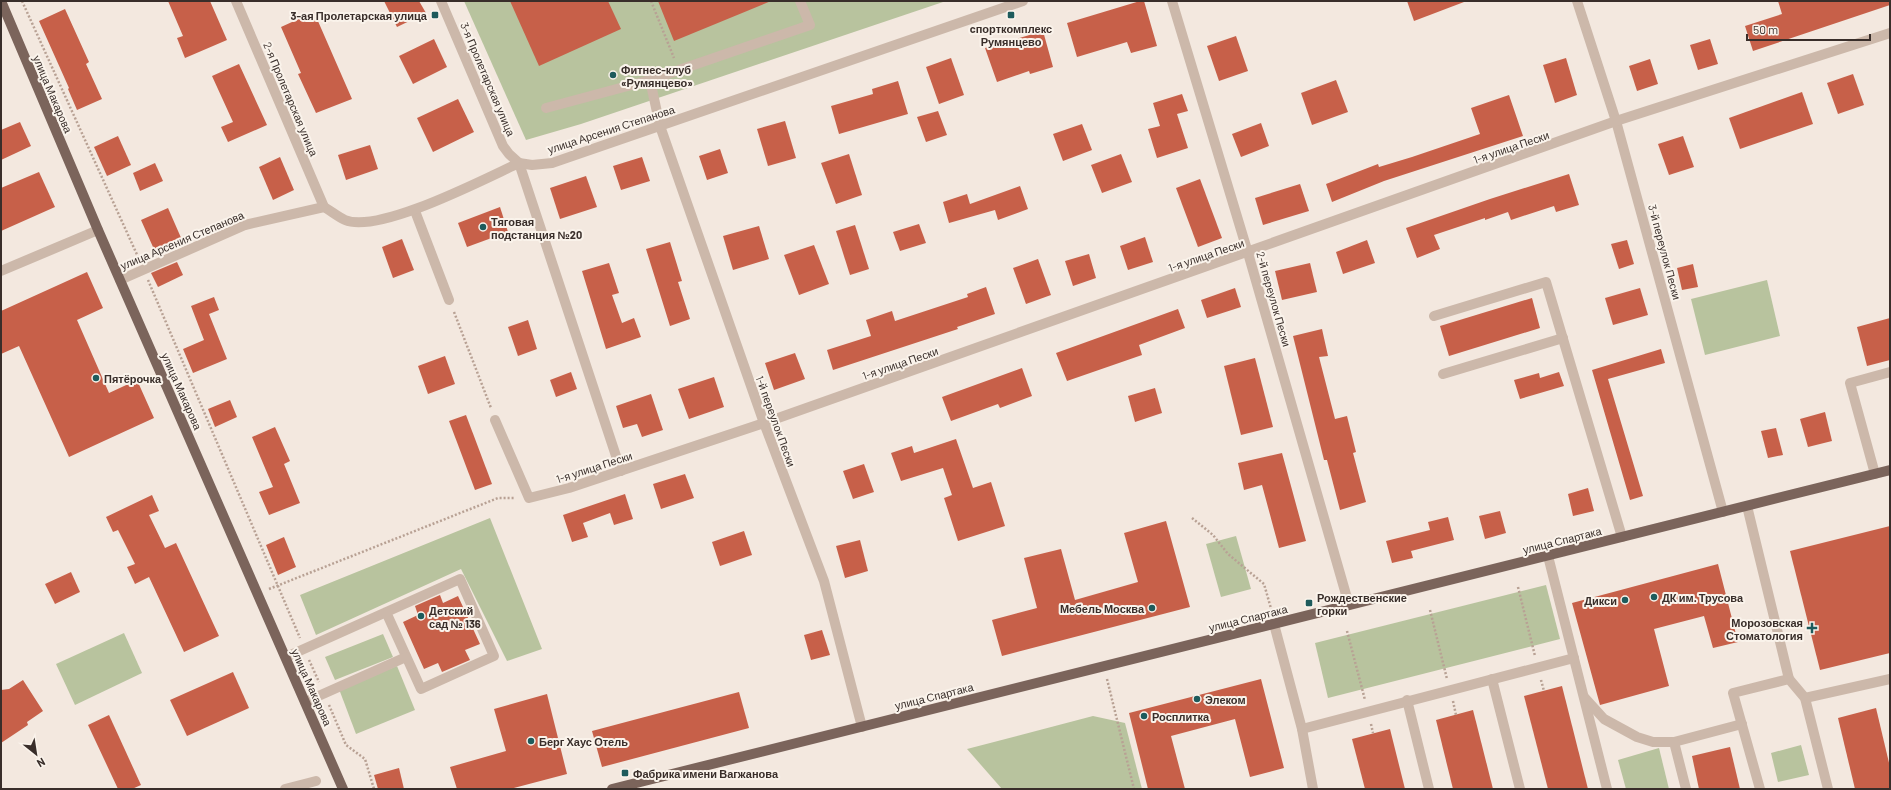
<svg xmlns="http://www.w3.org/2000/svg" width="1891" height="790" font-family="Barlow,sans-serif">
  <style>
    .green { fill: #b8c39e }
    .building { fill: #c76049 }
    .lines { fill: none; stroke-linecap: round; stroke-linejoin: round }
    .path { stroke: #b8a194; stroke-width: 2.5; stroke-dasharray: 2 2; stroke-linecap: butt }
    .minor { stroke: #ccb8aa; stroke-width: 10 }
    .major { stroke: #7b645b; stroke-width: 10 }
    .poi-dot { fill: #1e5b5c; stroke: #faf3eb; stroke-width: 1.5 }
    .labels { text-anchor: middle; dominant-baseline: central; stroke-width: 4; stroke-linejoin: round; paint-order: stroke }
    .poi-label { font-size: 11px; font-weight: bold; fill: #392e2a; stroke: #faf3eb; text-anchor: start }
    .street-label { font-size: 11px; fill: #392e2a; stroke: #faf3eb }
  </style>
  <rect width="100%" height="100%" fill="#f3e8df"/>
  <g class="green">
    <path d="M 464,1 L 946,1 L 581,124 L 526,140 Z"/>
    <path d="M 1767,280 L 1780,336 L 1705,355 L 1691,299 Z"/>
    <path d="M 490,518 L 542,649 L 507,661 L 461,569 L 316,635 L 300,595 Z"/>
    <path d="M 1236,536 L 1251,589 L 1221,597 L 1206,544 Z"/>
    <path d="M 1546,585 L 1560,639 L 1328,698 L 1315,643 Z"/>
    <path d="M 124,633 L 142,673 L 75,705 L 56,664 Z"/>
    <path d="M 383,634 L 393,657 L 335,680 L 325,657 Z"/>
    <path d="M 397,666 L 415,710 L 356,734 L 339,689 Z"/>
    <path d="M 1093,716 L 1125,723 L 1142,789 L 1002,789 L 967,749 Z"/>
    <path d="M 1801,745 L 1809,775 L 1778,782 L 1771,753 Z"/>
    <path d="M 1659,748 L 1669,789 L 1626,789 L 1618,760 Z"/>
  </g>
  <g class="building">
    <path d="M 168,1 L 210,1 L 227,40 L 185,58 L 177,38 L 183,36 Z"/>
    <path d="M 384,1 L 419,1 L 426,13 L 397,27 Z"/>
    <path d="M 510,1 L 608,1 L 621,29 L 539,66 Z"/>
    <path d="M 658,1 L 771,1 L 674,41 Z"/>
    <path d="M 1140,1 L 1144,1 L 1157,46 L 1131,53 L 1127,42 L 1077,57 L 1067,23 Z"/>
    <path d="M 1407,1 L 1463,1 L 1464,2 L 1414,21 Z"/>
    <path d="M 1778,1 L 1890,1 L 1890,5 L 1753,51 L 1745,26 L 1782,14 Z"/>
    <path d="M 65,9 L 89,62 L 86,64 L 102,99 L 77,110 L 68,89 L 69,88 L 39,21 Z"/>
    <path d="M 314,12 L 352,99 L 316,113 L 298,74 L 301,73 L 281,27 Z"/>
    <path d="M 1043,31 L 1053,67 L 1030,74 L 1029,71 L 997,82 L 985,48 Z"/>
    <path d="M 1236,36 L 1248,71 L 1219,81 L 1207,46 Z"/>
    <path d="M 434,39 L 447,67 L 413,84 L 399,56 Z"/>
    <path d="M 1710,39 L 1718,64 L 1698,70 L 1690,45 Z"/>
    <path d="M 951,58 L 964,95 L 939,104 L 926,67 Z"/>
    <path d="M 1566,58 L 1577,95 L 1555,103 L 1543,65 Z"/>
    <path d="M 1650,59 L 1658,84 L 1637,91 L 1629,66 Z"/>
    <path d="M 239,64 L 267,125 L 228,142 L 221,127 L 233,122 L 212,76 Z"/>
    <path d="M 1853,74 L 1864,105 L 1838,114 L 1827,83 Z"/>
    <path d="M 1336,80 L 1348,112 L 1312,125 L 1301,93 Z"/>
    <path d="M 898,81 L 908,114 L 839,134 L 831,106 L 873,94 L 872,89 Z"/>
    <path d="M 1802,92 L 1813,124 L 1740,149 L 1729,118 Z"/>
    <path d="M 1182,94 L 1188,111 L 1177,114 L 1188,148 L 1157,158 L 1148,129 L 1160,126 L 1153,103 Z"/>
    <path d="M 1509,95 L 1523,136 L 1384,181 L 1332,202 L 1326,184 L 1378,164 L 1379,167 L 1412,157 L 1480,134 L 1471,108 Z"/>
    <path d="M 458,99 L 474,132 L 433,152 L 417,118 Z"/>
    <path d="M 938,111 L 947,135 L 926,142 L 917,117 Z"/>
    <path d="M 785,121 L 796,158 L 768,166 L 757,129 Z"/>
    <path d="M 20,122 L 31,146 L 1,160 L 1,130 Z"/>
    <path d="M 1261,123 L 1269,146 L 1241,157 L 1232,134 Z"/>
    <path d="M 1082,124 L 1092,150 L 1063,161 L 1053,134 Z"/>
    <path d="M 118,136 L 131,165 L 107,176 L 94,147 Z"/>
    <path d="M 1683,136 L 1694,167 L 1669,175 L 1658,144 Z"/>
    <path d="M 370,145 L 378,169 L 346,180 L 338,155 Z"/>
    <path d="M 720,149 L 728,173 L 707,180 L 699,156 Z"/>
    <path d="M 849,154 L 862,195 L 836,204 L 821,163 Z"/>
    <path d="M 1121,154 L 1132,182 L 1102,193 L 1091,165 Z"/>
    <path d="M 280,157 L 294,190 L 273,200 L 259,167 Z"/>
    <path d="M 642,157 L 650,181 L 621,190 L 613,166 Z"/>
    <path d="M 155,163 L 163,181 L 140,191 L 133,173 Z"/>
    <path d="M 39,172 L 55,207 L 1,231 L 1,188 Z"/>
    <path d="M 1569,174 L 1579,205 L 1556,212 L 1554,206 L 1511,220 L 1508,212 L 1485,220 L 1485,218 L 1434,235 L 1440,249 L 1417,258 L 1406,228 L 1490,199 Z"/>
    <path d="M 586,176 L 597,207 L 560,219 L 550,188 Z"/>
    <path d="M 1200,179 L 1222,238 L 1198,247 L 1176,188 Z"/>
    <path d="M 1300,184 L 1309,211 L 1263,225 L 1255,198 Z"/>
    <path d="M 1020,186 L 1028,209 L 998,220 L 995,210 L 949,223 L 943,202 L 967,194 L 970,204 Z"/>
    <path d="M 500,207 L 508,232 L 467,247 L 458,223 Z"/>
    <path d="M 168,208 L 182,240 L 169,246 L 171,250 L 157,256 L 141,220 Z"/>
    <path d="M 919,224 L 926,243 L 900,251 L 893,232 Z"/>
    <path d="M 855,225 L 869,269 L 850,275 L 836,231 Z"/>
    <path d="M 759,226 L 769,259 L 733,270 L 723,236 Z"/>
    <path d="M 1145,237 L 1153,262 L 1128,270 L 1120,246 Z"/>
    <path d="M 402,239 L 414,270 L 393,278 L 382,247 Z"/>
    <path d="M 1367,240 L 1375,263 L 1343,274 L 1336,252 Z"/>
    <path d="M 1627,240 L 1634,264 L 1619,269 L 1611,244 Z"/>
    <path d="M 670,242 L 682,281 L 678,282 L 690,319 L 670,326 L 646,249 Z"/>
    <path d="M 814,245 L 829,284 L 799,295 L 784,255 Z"/>
    <path d="M 1089,254 L 1096,278 L 1073,286 L 1065,261 Z"/>
    <path d="M 1038,259 L 1051,295 L 1026,304 L 1013,268 Z"/>
    <path d="M 177,262 L 183,275 L 158,287 L 151,273 Z"/>
    <path d="M 609,263 L 619,293 L 612,295 L 622,323 L 634,318 L 641,337 L 606,349 L 582,271 Z"/>
    <path d="M 1310,263 L 1317,292 L 1282,300 L 1275,271 Z"/>
    <path d="M 1693,264 L 1698,287 L 1682,290 L 1677,268 Z"/>
    <path d="M 87,272 L 103,308 L 77,320 L 109,393 L 137,380 L 154,418 L 69,457 L 19,346 L 1,354 L 1,311 Z"/>
    <path d="M 986,287 L 995,314 L 957,327 L 958,329 L 833,370 L 827,350 L 871,336 L 866,320 L 892,311 L 895,321 L 968,297 L 967,294 Z"/>
    <path d="M 1235,288 L 1241,307 L 1207,318 L 1201,300 Z"/>
    <path d="M 1640,288 L 1648,315 L 1613,325 L 1605,298 Z"/>
    <path d="M 214,297 L 219,310 L 209,314 L 227,359 L 193,373 L 183,349 L 204,340 L 191,306 Z"/>
    <path d="M 1532,298 L 1540,328 L 1449,356 L 1440,326 Z"/>
    <path d="M 1178,309 L 1185,328 L 1139,345 L 1142,355 L 1067,381 L 1056,353 Z"/>
    <path d="M 1890,318 L 1890,360 L 1867,366 L 1857,327 Z"/>
    <path d="M 528,320 L 537,349 L 518,356 L 508,327 Z"/>
    <path d="M 1322,329 L 1328,356 L 1319,357 L 1335,419 L 1347,416 L 1356,452 L 1353,453 L 1366,502 L 1340,510 L 1327,460 L 1324,460 L 1293,336 Z"/>
    <path d="M 1661,349 L 1665,363 L 1608,379 L 1643,496 L 1630,500 L 1592,370 Z"/>
    <path d="M 795,353 L 805,379 L 774,390 L 765,363 Z"/>
    <path d="M 445,356 L 455,384 L 428,394 L 418,366 Z"/>
    <path d="M 1255,358 L 1273,427 L 1241,435 L 1224,366 Z"/>
    <path d="M 1022,368 L 1032,396 L 1000,408 L 998,404 L 951,421 L 942,397 Z"/>
    <path d="M 571,372 L 577,389 L 556,397 L 550,380 Z"/>
    <path d="M 1559,372 L 1564,386 L 1520,399 L 1514,380 L 1539,373 L 1540,378 Z"/>
    <path d="M 714,377 L 724,407 L 689,419 L 678,389 Z"/>
    <path d="M 1155,388 L 1162,413 L 1135,422 L 1128,396 Z"/>
    <path d="M 651,394 L 663,430 L 642,437 L 637,424 L 623,428 L 616,406 Z"/>
    <path d="M 230,400 L 237,417 L 215,427 L 208,409 Z"/>
    <path d="M 1825,412 L 1832,441 L 1808,447 L 1800,419 Z"/>
    <path d="M 466,415 L 492,484 L 475,490 L 449,421 Z"/>
    <path d="M 275,427 L 290,461 L 284,464 L 300,503 L 269,515 L 259,492 L 273,487 L 252,437 Z"/>
    <path d="M 1776,428 L 1783,455 L 1768,458 L 1761,431 Z"/>
    <path d="M 956,439 L 973,488 L 991,482 L 1005,526 L 958,541 L 944,498 L 952,495 L 943,468 L 901,481 L 891,453 L 912,446 L 914,453 Z"/>
    <path d="M 1282,453 L 1306,541 L 1279,548 L 1262,485 L 1244,490 L 1238,463 Z"/>
    <path d="M 864,464 L 874,492 L 853,499 L 843,471 Z"/>
    <path d="M 685,474 L 694,498 L 661,509 L 653,484 Z"/>
    <path d="M 1588,488 L 1594,511 L 1573,516 L 1568,494 Z"/>
    <path d="M 625,494 L 633,519 L 614,525 L 610,513 L 583,523 L 588,537 L 572,542 L 563,515 Z"/>
    <path d="M 152,495 L 159,511 L 149,515 L 165,548 L 176,543 L 219,636 L 184,652 L 149,577 L 135,584 L 127,567 L 135,564 L 118,530 L 113,532 L 106,517 Z"/>
    <path d="M 1500,511 L 1506,533 L 1485,539 L 1479,516 Z"/>
    <path d="M 1448,517 L 1454,540 L 1411,551 L 1413,558 L 1392,563 L 1386,541 L 1430,530 L 1428,522 Z"/>
    <path d="M 1166,521 L 1190,607 L 1002,656 L 992,620 L 1037,608 L 1024,558 L 1061,549 L 1075,600 L 1138,582 L 1124,533 Z"/>
    <path d="M 1890,526 L 1890,653 L 1820,670 L 1790,551 Z"/>
    <path d="M 744,531 L 752,555 L 720,566 L 712,542 Z"/>
    <path d="M 284,537 L 296,567 L 278,575 L 266,545 Z"/>
    <path d="M 860,540 L 868,571 L 845,578 L 836,546 Z"/>
    <path d="M 1718,564 L 1738,642 L 1713,648 L 1704,616 L 1654,629 L 1669,686 L 1600,705 L 1572,603 Z"/>
    <path d="M 71,572 L 80,592 L 55,604 L 45,584 Z"/>
    <path d="M 440,595 L 443,603 L 458,596 L 480,644 L 465,650 L 470,660 L 442,672 L 438,663 L 424,669 L 403,622 L 418,615 L 415,606 Z"/>
    <path d="M 822,630 L 830,655 L 811,660 L 804,635 Z"/>
    <path d="M 233,672 L 249,708 L 187,736 L 170,700 Z"/>
    <path d="M 1261,679 L 1284,768 L 1250,777 L 1235,719 L 1171,736 L 1185,789 L 1148,789 L 1129,713 Z"/>
    <path d="M 23,680 L 43,711 L 27,722 L 28,725 L 1,743 L 1,690 L 9,689 Z"/>
    <path d="M 1562,686 L 1588,789 L 1548,789 L 1524,696 Z"/>
    <path d="M 739,692 L 749,728 L 602,767 L 592,731 Z"/>
    <path d="M 547,694 L 567,774 L 510,789 L 457,789 L 450,767 L 506,751 L 494,709 Z"/>
    <path d="M 1876,708 L 1890,767 L 1890,789 L 1855,789 L 1838,718 Z"/>
    <path d="M 1473,710 L 1493,789 L 1453,789 L 1436,720 Z"/>
    <path d="M 109,715 L 141,785 L 132,789 L 118,789 L 88,725 Z"/>
    <path d="M 1390,729 L 1405,789 L 1365,789 L 1352,739 Z"/>
    <path d="M 1730,747 L 1740,789 L 1699,789 L 1692,756 Z"/>
    <path d="M 399,768 L 404,789 L 378,789 L 374,775 Z"/>
  </g>
  <g class="lines">
    <g class="path">
      <path d="M 22,1 L 139,259"/>
      <path d="M 651,1 L 674,58"/>
      <path d="M 148,280 L 300,638"/>
      <path d="M 454,312 L 491,408"/>
      <path d="M 1192,518 L 1213,535 L 1228,554 L 1264,584 L 1272,612"/>
      <path d="M 1518,587 L 1535,656"/>
      <path d="M 269,589 L 498,498 L 515,498"/>
      <path d="M 1430,610 L 1447,679"/>
      <path d="M 1347,631 L 1365,700"/>
      <path d="M 309,660 L 319,682"/>
      <path d="M 1107,679 L 1134,789"/>
      <path d="M 1541,680 L 1544,691"/>
      <path d="M 1453,701 L 1456,715"/>
      <path d="M 329,705 L 346,745 L 365,759 L 374,789"/>
      <path d="M 1371,724 L 1373,733"/>
    </g>
    <g class="minor">
      <path d="M 236,1 L 324,207"/>
      <path d="M 441,1 L 503,146 L 509,154 L 519,163 L 621,471"/>
      <path d="M 800,1 L 810,25 L 650,80 L 660,126 L 764,423 L 824,581 L 862,727"/>
      <path d="M 1172,1 L 1248,253 L 1349,605"/>
      <path d="M 1577,1 L 1616,121 L 1723,512"/>
      <path d="M 546,108 L 650,80"/>
      <path d="M 415,211 L 449,300"/>
      <path d="M 1,271 L 98,230"/>
      <path d="M 120,280 L 245,225 L 324,207 C 331,211 338,217 345,220 C 379,234 484,179 519,163 L 532,165 L 552,163 L 1023,1"/>
      <path d="M 1434,316 L 1546,282 L 1622,537"/>
      <path d="M 1443,374 L 1563,338"/>
      <path d="M 495,420 L 529,498 L 569,488 L 764,423 L 1616,121 L 1890,33"/>
      <path d="M 1875,474 L 1850,383 L 1890,372"/>
      <path d="M 1747,506 L 1789,679"/>
      <path d="M 1548,556 L 1607,789"/>
      <path d="M 1274,624 L 1302,729 L 1313,789"/>
      <path d="M 286,657 C 344,631 402,605 460,579 L 494,656 L 421,689 L 386,612"/>
      <path d="M 1492,679 L 1520,789"/>
      <path d="M 1585,698 L 1604,719 L 1637,737 L 1653,742 L 1674,742 L 1742,724"/>
      <path d="M 1805,698 L 1890,679"/>
      <path d="M 1407,700 L 1429,789"/>
      <path d="M 305,702 L 406,657"/>
      <path d="M 1302,729 L 1574,658"/>
      <path d="M 1674,742 L 1686,789"/>
      <path d="M 285,789 L 316,781"/>
      <path d="M 1760,789 L 1733,693 L 1789,679 L 1805,698 L 1828,789"/>
    </g>
    <g class="major">
      <path d="M 1,1 L 98,230 L 343,789"/>
      <path d="M 612,789 L 1890,470"/>
    </g>
  </g>
  <g class="poi-dot">
    <rect x="431" y="11" width="8" height="8" rx="2"/>
    <rect x="1007" y="11" width="8" height="8" rx="2"/>
    <circle cx="613" cy="75" r="4"/>
    <circle cx="483" cy="227" r="4"/>
    <circle cx="96" cy="378" r="4"/>
    <circle cx="1654" cy="597" r="4"/>
    <circle cx="1625" cy="600" r="4"/>
    <rect x="1305" y="599" width="8" height="8" rx="2"/>
    <circle cx="1152" cy="608" r="4"/>
    <circle cx="421" cy="616" r="4"/>
    <path d="M1810 622h4v4h4v4h-4v4h-4v-4h-4v-4h4z"/>
    <circle cx="1197" cy="699" r="4"/>
    <circle cx="1144" cy="716" r="4"/>
    <circle cx="531" cy="741" r="4"/>
    <rect x="621" y="769" width="8" height="8" rx="2"/>
  </g>
  <g class="labels">
    <g class="poi-label">
      <text x="427" y="15" text-anchor="end">3-ая Пролетарская улица</text>
      <text x="1011" y="28" text-anchor="middle">cпорткомплекс<tspan x="1011" dy="13">Румянцево</tspan></text>
      <text x="621" y="69">Фитнес-клуб<tspan x="621" dy="13">«Румянцево»</tspan></text>
      <text x="491" y="221">Тяговая<tspan x="491" dy="13">подстанция №20</tspan></text>
      <text x="104" y="378">Пятёрочка</text>
      <text x="1317" y="597">Рождественские<tspan x="1317" dy="13">горки</tspan></text>
      <text x="1662" y="597">ДК им. Трусова</text>
      <text x="1617" y="600" text-anchor="end">Дикси</text>
      <text x="1144" y="608" text-anchor="end">Мебель Москва</text>
      <text x="429" y="610">Детский<tspan x="429" dy="13">сад № 136</tspan></text>
      <text x="1803" y="622" text-anchor="end">Морозовская<tspan x="1803" dy="13">Стоматология</tspan></text>
      <text x="1205" y="699">Элеком</text>
      <text x="1152" y="716">Росплитка</text>
      <text x="539" y="741">Берг Хаус Отель</text>
      <text x="633" y="773">Фабрика имени Вагжанова</text>
    </g>
    <g class="street-label">
      <text transform="translate(488 79) rotate(67)">3-я Пролетарская улица</text>
      <text transform="translate(53 94) rotate(67)">улица Макарова</text>
      <text transform="translate(291 99) rotate(67)">2-я Пролетарская улица</text>
      <text transform="translate(611 129) rotate(-18)">улица Арсения Степанова</text>
      <text transform="translate(1511 147) rotate(-19)">1-я улица Пески</text>
      <text transform="translate(182 240) rotate(-23)">улица Арсения Степанова</text>
      <text transform="translate(1665 252) rotate(75)">3-й переулок Пески</text>
      <text transform="translate(1206 255) rotate(-19)">1-я улица Пески</text>
      <text transform="translate(1274 299) rotate(74)">2-й переулок Пески</text>
      <text transform="translate(900 363) rotate(-19)">1-я улица Пески</text>
      <text transform="translate(182 391) rotate(66)">улица Макарова</text>
      <text transform="translate(776 421) rotate(70)">1-й переулок Пески</text>
      <text transform="translate(594 467) rotate(-18)">1-я улица Пески</text>
      <text transform="translate(1562 540) rotate(-14)">улица Спартака</text>
      <text transform="translate(1248 618) rotate(-14)">улица Спартака</text>
      <text transform="translate(312 687) rotate(66)">улица Макарова</text>
      <text transform="translate(934 696) rotate(-14)">улица Спартака</text>
    </g>
  </g>
  <rect width="1891" height="790" fill="none" stroke="#392e2a" stroke-width="4"/>
  <g transform="translate(36 754) rotate(150)" stroke="#faf3eb" stroke-width="3" paint-order="stroke">
  <path d="M0-3L7 15L0 10L-7 15Z" fill="#392e2a"/>
  <text y="-6" font-size="11" font-weight="bold" text-anchor="middle" fill="#392e2a">N</text>
  </g>
  <path d="M1747 34v6h123v-6" fill="none" stroke="#392e2a" stroke-width="2"/>
  <text x="1753" y="34" font-size="12" fill="#392e2a" stroke="#faf3eb" stroke-width="3" paint-order="stroke">50 m</text>
</svg>
